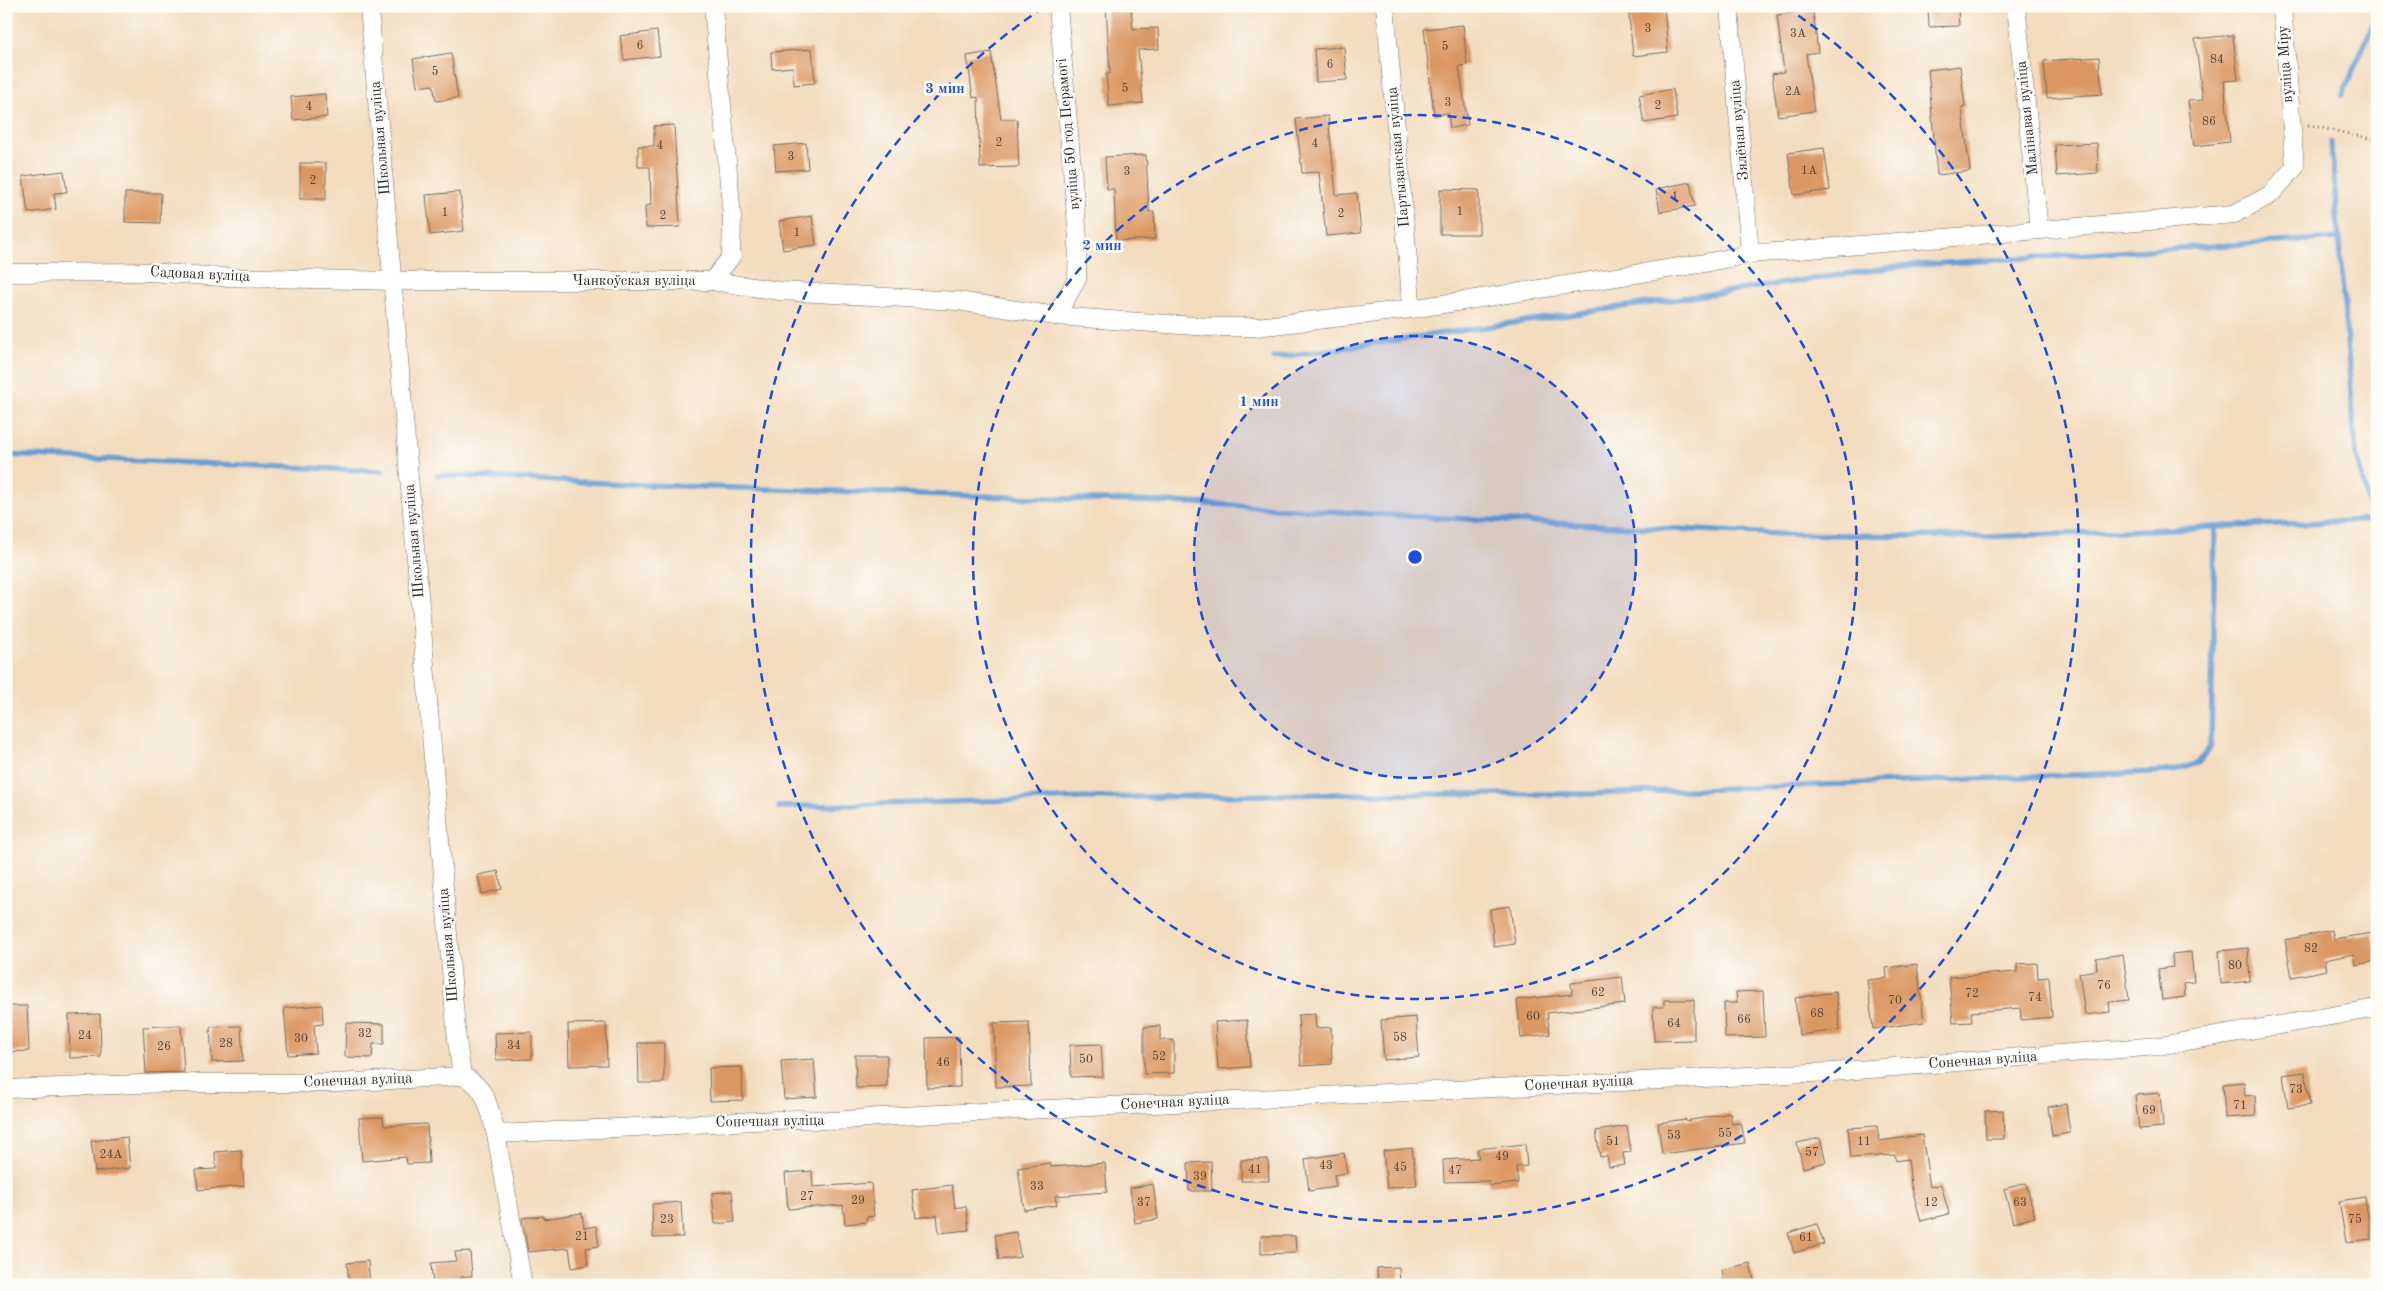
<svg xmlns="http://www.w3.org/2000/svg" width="2383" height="1291" font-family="'Old Standard TT',serif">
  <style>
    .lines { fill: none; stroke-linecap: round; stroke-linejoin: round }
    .stream { stroke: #679dd4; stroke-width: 5.5 }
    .building { fill: #db9762 }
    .street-casing { stroke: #71695e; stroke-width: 19 }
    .path { stroke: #71695e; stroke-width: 3; stroke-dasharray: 1 4; stroke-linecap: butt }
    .street { stroke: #fff; stroke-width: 18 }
    .ring { fill: none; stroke: #1d4ed8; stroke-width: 2.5; stroke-dasharray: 9 6 }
    .labels { text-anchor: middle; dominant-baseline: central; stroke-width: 5; stroke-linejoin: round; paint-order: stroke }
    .number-label { font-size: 12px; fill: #574639 }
    .street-label { font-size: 15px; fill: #2b2b2b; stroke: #fdfcf7 }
    .centre { fill: #1d4ed8; stroke: #fdfcf7; stroke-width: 2.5 }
    .ring-label { font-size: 15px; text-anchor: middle; font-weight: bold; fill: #1d4ed8; stroke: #fdfcf7; stroke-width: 5; stroke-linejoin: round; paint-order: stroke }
  </style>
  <rect width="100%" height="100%" fill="#fdfcf7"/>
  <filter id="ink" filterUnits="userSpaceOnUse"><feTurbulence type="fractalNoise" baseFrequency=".02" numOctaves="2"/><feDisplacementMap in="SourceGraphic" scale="10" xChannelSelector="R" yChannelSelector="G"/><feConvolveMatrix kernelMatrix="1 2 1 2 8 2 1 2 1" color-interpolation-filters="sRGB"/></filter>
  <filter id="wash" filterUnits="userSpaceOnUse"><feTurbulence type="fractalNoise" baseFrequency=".0096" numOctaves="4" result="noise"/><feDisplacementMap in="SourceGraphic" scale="20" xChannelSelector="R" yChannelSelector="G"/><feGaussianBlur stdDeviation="1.12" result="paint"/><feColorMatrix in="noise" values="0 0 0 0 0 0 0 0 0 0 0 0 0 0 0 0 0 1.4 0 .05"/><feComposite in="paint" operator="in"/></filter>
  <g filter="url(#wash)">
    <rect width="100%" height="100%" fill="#f3dcbe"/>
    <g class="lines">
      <g class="stream">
        <path d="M 2343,94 L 2377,15"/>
        <path d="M 2331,142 L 2356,454 L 2377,537"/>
        <path d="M 1274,358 L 1901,266 L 2339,238"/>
        <path d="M 6,455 L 383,471"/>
        <path d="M 438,475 L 648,485 L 1194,503 L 1407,516 L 1782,534 L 1987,537 L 2372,520"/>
        <path d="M 779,807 L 1083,798 L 1329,794 L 1592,794 L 2174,771 L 2198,763 L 2211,746 L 2215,527"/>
      </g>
    </g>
    <g id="blocks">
      <g class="building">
        <path d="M 1106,6 L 1131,6 L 1133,29 L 1158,28 L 1159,49 L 1138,50 L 1143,103 L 1109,106 L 1106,74 L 1110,74 Z"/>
        <path d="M 1628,6 L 1664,6 L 1668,52 L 1633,56 Z"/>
        <path d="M 1928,6 L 1958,6 L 1959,26 L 1929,27 Z"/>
        <path d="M 1813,10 L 1818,52 L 1806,54 L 1814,111 L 1778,116 L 1772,74 L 1784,72 L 1777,15 Z"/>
        <path d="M 1463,25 L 1467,65 L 1459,66 L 1468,125 L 1450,128 L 1448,113 L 1434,115 L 1424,29 Z"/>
        <path d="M 657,31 L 660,56 L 624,60 L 620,36 Z"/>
        <path d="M 2233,35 L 2238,80 L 2224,81 L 2230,142 L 2194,146 L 2188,101 L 2203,100 L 2195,39 Z"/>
        <path d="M 1344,47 L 1347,80 L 1316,82 L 1314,49 Z"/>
        <path d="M 812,49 L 815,83 L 794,85 L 793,67 L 772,69 L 771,52 Z"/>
        <path d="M 991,52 L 1001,119 L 1017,119 L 1019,167 L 980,168 L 978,97 L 973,98 L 967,56 Z"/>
        <path d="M 451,53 L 458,98 L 436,101 L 433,85 L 417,87 L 413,59 Z"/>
        <path d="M 2099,57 L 2102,94 L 2047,98 L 2044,61 Z"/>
        <path d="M 1960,66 L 1965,107 L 1962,108 L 1970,171 L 1937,175 L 1928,70 Z"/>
        <path d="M 1673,89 L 1677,118 L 1644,123 L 1639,95 Z"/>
        <path d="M 325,94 L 327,117 L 293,120 L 291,97 Z"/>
        <path d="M 1328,116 L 1336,195 L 1357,193 L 1361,233 L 1326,236 L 1319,172 L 1302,173 L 1296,119 Z"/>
        <path d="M 674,125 L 680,227 L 646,228 L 645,206 L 651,205 L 650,167 L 638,167 L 638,146 L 654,146 L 654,126 Z"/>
        <path d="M 806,143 L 808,169 L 776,171 L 774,146 Z"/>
        <path d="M 2097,143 L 2098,173 L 2057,176 L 2055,145 Z"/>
        <path d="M 1824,148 L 1830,190 L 1794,195 L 1788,153 Z"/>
        <path d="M 1146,155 L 1149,212 L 1154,212 L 1155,239 L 1116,241 L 1114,189 L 1107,189 L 1105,157 Z"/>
        <rect x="300" y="163" width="26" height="36"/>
        <path d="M 64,171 L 67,192 L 54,193 L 56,209 L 28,213 L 23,176 Z"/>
        <path d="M 1690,182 L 1695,206 L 1660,212 L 1656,189 Z"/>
        <path d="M 1440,189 L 1479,190 L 1479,234 L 1440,234 Z"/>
        <path d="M 460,192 L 464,231 L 430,235 L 426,195 Z"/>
        <path d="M 125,193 L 161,193 L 160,223 L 125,222 Z"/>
        <path d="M 812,216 L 816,245 L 783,250 L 779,221 Z"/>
        <path d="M 498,871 L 502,889 L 482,894 L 478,875 Z"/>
        <path d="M 1510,906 L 1515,944 L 1494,947 L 1490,909 Z"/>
        <path d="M 2332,930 L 2334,939 L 2372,933 L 2377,961 L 2355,965 L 2353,954 L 2325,960 L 2327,970 L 2292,977 L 2285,940 Z"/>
        <path d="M 2248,948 L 2250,981 L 2221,984 L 2219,951 Z"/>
        <path d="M 2191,952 L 2194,982 L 2184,983 L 2185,997 L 2162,1000 L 2158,969 L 2173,967 L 2172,954 Z"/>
        <path d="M 2123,954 L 2129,1000 L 2109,1002 L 2110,1012 L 2085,1015 L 2079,973 L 2097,970 L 2096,958 Z"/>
        <path d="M 2037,963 L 2038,978 L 2049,977 L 2052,1017 L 2021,1020 L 2020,1008 L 1971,1012 L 1972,1022 L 1953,1023 L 1949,977 L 2017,972 L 2017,964 Z"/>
        <path d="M 1917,964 L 1924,1022 L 1873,1029 L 1867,980 L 1887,978 L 1886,968 Z"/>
        <path d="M 1622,977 L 1625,1004 L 1547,1013 L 1550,1034 L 1521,1038 L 1517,1000 L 1572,994 L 1571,983 Z"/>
        <path d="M 1763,991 L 1765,1037 L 1725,1038 L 1724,1003 L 1737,1003 L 1736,992 Z"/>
        <path d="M 1836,992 L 1840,1030 L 1799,1035 L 1795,998 Z"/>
        <path d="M 1664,1000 L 1694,1000 L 1694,1040 L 1654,1041 L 1653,1007 L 1664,1007 Z"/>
        <path d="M 322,1005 L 323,1024 L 314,1025 L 316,1053 L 288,1055 L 284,1008 Z"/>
        <path d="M 6,1006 L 27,1006 L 29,1051 L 6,1052 Z"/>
        <path d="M 100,1014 L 101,1057 L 70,1058 L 69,1015 Z"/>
        <path d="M 1315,1014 L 1316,1028 L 1331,1027 L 1332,1064 L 1301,1066 L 1298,1015 Z"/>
        <path d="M 1416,1017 L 1419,1057 L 1384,1060 L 1381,1020 Z"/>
        <path d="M 1247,1020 L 1250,1067 L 1218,1069 L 1215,1022 Z"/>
        <path d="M 1029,1022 L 1031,1086 L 996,1087 L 994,1023 Z"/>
        <path d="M 346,1023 L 384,1024 L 384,1044 L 373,1044 L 372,1058 L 345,1057 Z"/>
        <path d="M 606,1023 L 607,1065 L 569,1066 L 568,1024 Z"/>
        <path d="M 181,1025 L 184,1072 L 146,1073 L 143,1027 Z"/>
        <path d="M 241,1026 L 243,1061 L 212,1062 L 210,1027 Z"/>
        <path d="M 1160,1026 L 1160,1040 L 1174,1040 L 1174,1073 L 1144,1074 L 1144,1027 Z"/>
        <path d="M 532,1032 L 532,1059 L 496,1060 L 495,1033 Z"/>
        <path d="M 959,1037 L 960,1087 L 927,1088 L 926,1038 Z"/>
        <path d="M 638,1043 L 664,1043 L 664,1083 L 639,1083 Z"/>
        <path d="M 1101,1044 L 1103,1076 L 1071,1077 L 1070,1045 Z"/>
        <path d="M 855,1055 L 887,1055 L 887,1087 L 856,1088 Z"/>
        <path d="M 814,1059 L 817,1097 L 784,1099 L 781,1061 Z"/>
        <path d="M 742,1067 L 743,1100 L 710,1101 L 709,1068 Z"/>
        <path d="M 2305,1072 L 2310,1105 L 2288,1108 L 2283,1075 Z"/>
        <path d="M 2244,1082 L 2245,1096 L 2255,1095 L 2256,1116 L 2225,1118 L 2223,1084 Z"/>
        <path d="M 2160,1093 L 2163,1127 L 2139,1129 L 2135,1095 Z"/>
        <path d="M 2066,1104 L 2070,1133 L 2052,1136 L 2048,1107 Z"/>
        <path d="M 2003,1110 L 2004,1139 L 1986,1139 L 1985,1111 Z"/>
        <path d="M 1730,1113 L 1732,1124 L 1741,1123 L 1745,1143 L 1662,1154 L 1658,1123 L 1686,1119 L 1686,1121 Z"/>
        <path d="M 383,1117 L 384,1126 L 427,1124 L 429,1163 L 407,1164 L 406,1157 L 362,1161 L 359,1118 Z"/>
        <path d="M 1627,1126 L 1631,1152 L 1623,1153 L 1625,1165 L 1609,1167 L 1607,1156 L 1600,1157 L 1596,1131 Z"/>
        <path d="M 1877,1126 L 1879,1141 L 1922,1135 L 1930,1187 L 1941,1184 L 1949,1214 L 1921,1221 L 1911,1185 L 1908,1159 L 1896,1161 L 1895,1155 L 1851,1158 L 1848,1128 Z"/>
        <path d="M 127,1137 L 130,1168 L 95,1172 L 91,1141 Z"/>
        <path d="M 1820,1138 L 1826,1162 L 1803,1168 L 1797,1143 Z"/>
        <path d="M 1525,1144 L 1527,1166 L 1516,1167 L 1518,1183 L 1489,1186 L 1489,1181 L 1444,1182 L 1443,1160 L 1479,1158 L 1477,1149 Z"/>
        <path d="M 1412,1148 L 1417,1185 L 1387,1188 L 1383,1151 Z"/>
        <path d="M 241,1150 L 244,1186 L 198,1190 L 196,1170 L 216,1169 L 215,1152 Z"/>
        <path d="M 1344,1153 L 1347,1173 L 1334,1175 L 1336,1187 L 1309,1191 L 1305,1159 Z"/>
        <path d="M 1268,1159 L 1269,1181 L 1241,1181 L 1241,1160 Z"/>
        <path d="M 1211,1162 L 1212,1191 L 1189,1191 L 1188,1163 Z"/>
        <path d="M 1050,1163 L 1051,1167 L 1105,1163 L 1107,1192 L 1055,1196 L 1057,1205 L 1024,1210 L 1018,1168 Z"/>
        <path d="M 812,1171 L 813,1187 L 871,1183 L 874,1216 L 866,1217 L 867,1222 L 845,1224 L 843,1205 L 788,1209 L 785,1173 Z"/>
        <path d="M 2026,1183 L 2035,1217 L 2013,1223 L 2004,1189 Z"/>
        <path d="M 1153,1184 L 1158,1219 L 1135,1223 L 1130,1188 Z"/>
        <path d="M 952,1185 L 955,1208 L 966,1206 L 969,1230 L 939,1233 L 937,1215 L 916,1218 L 912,1190 Z"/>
        <path d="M 732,1191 L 735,1222 L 715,1224 L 712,1193 Z"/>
        <path d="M 2365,1197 L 2371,1239 L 2346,1242 L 2339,1201 Z"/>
        <path d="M 681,1202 L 683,1237 L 653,1238 L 652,1204 Z"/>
        <path d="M 582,1213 L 584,1228 L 596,1226 L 599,1246 L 586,1248 L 588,1265 L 572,1268 L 569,1248 L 528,1252 L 522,1218 L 543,1216 L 544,1219 Z"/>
        <path d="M 1817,1224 L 1824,1244 L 1794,1253 L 1788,1233 Z"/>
        <path d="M 1016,1232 L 1020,1257 L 999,1260 L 995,1235 Z"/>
        <path d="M 1261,1236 L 1295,1236 L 1296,1253 L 1261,1254 Z"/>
        <path d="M 470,1251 L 472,1276 L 461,1277 L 461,1285 L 433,1285 L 431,1263 L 456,1261 L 455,1252 Z"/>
        <path d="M 368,1261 L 370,1285 L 349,1285 L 347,1263 Z"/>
        <path d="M 1750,1263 L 1755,1285 L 1725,1285 L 1722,1270 Z"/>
        <path d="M 1399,1267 L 1400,1284 L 1378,1285 L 1377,1268 Z"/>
      </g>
    </g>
  </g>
  <g filter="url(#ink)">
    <use href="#blocks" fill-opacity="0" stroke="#71695e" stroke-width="1"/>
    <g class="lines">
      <defs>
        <g id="street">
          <path d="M 369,6 L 457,1040 L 462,1076"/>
          <path d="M 1385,6 L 1409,272 L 1411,309"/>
          <path d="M 1729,6 L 1750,254"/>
          <path d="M 2016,6 L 2039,230"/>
          <path d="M 6,273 L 149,272 L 223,277 L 394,281 L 712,281 L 731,257 L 732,217 L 713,6"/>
          <path d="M 712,281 L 780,291 L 958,301 L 1056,316 L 1209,327 L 1256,327 L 1411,309 L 1699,264 L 1750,254 L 2234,214 L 2270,195 L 2295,167 L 2282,6"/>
          <path d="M 1056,316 L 1077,279 L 1078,238 L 1058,6"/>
          <path d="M 6,1089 L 169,1083 L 337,1083 L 462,1076 C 488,1087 489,1109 496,1134 L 797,1119 L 837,1121 L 878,1117 L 1832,1072 L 2159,1046 L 2377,1008"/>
          <path d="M 496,1134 L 523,1285"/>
        </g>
      </defs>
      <use href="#street" class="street-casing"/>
      <path class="path" d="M 2308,125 L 2377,140"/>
      <use href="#street" class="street"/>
    </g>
  </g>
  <circle cx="1415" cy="557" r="221" fill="#1d4ed8" fill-opacity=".12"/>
  <g class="ring">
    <circle cx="1415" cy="557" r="221"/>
    <circle cx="1415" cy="557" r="442"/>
    <path d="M1786 7A664 664 0 1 1 1044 7"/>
  </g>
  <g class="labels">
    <g class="number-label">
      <text x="1648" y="29">3</text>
      <text x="1798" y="34">3А</text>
      <text x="640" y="46">6</text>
      <text x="1445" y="47">5</text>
      <text x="2217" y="60">84</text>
      <text x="1330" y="65">6</text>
      <text x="435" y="72">5</text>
      <text x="1125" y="89">5</text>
      <text x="1793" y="92">2А</text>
      <text x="1448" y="103">3</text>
      <text x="1658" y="106">2</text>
      <text x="309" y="107">4</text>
      <text x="2209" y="122">86</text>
      <text x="999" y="143">2</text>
      <text x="1315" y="144">4</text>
      <text x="660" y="146">4</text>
      <text x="791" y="157">3</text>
      <text x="1809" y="171">1А</text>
      <text x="1127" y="172">3</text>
      <text x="313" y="181">2</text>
      <text x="1675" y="197">1</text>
      <text x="1460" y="212">1</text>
      <text x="445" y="213">1</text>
      <text x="1341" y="214">2</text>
      <text x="663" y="216">2</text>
      <text x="797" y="233">1</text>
      <text x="2311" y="949">82</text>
      <text x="2235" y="966">80</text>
      <text x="2104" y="986">76</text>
      <text x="1598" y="993">62</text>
      <text x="1972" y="994">72</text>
      <text x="2035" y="998">74</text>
      <text x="1895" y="1001">70</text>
      <text x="1817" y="1014">68</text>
      <text x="1533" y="1017">60</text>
      <text x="1744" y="1020">66</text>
      <text x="1674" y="1024">64</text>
      <text x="365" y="1034">32</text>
      <text x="85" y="1036">24</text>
      <text x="1400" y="1038">58</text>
      <text x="301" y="1039">30</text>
      <text x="226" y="1044">28</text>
      <text x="514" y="1046">34</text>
      <text x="164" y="1047">26</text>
      <text x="1159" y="1057">52</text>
      <text x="1086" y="1060">50</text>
      <text x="943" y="1063">46</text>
      <text x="2296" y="1090">73</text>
      <text x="2240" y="1106">71</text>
      <text x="2149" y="1111">69</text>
      <text x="1725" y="1134">55</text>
      <text x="1674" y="1136">53</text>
      <text x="1613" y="1142">51</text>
      <text x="1864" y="1142">11</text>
      <text x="1812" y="1153">57</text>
      <text x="111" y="1155">24А</text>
      <text x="1502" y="1157">49</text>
      <text x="1326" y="1166">43</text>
      <text x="1400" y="1168">45</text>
      <text x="1255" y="1170">41</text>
      <text x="1455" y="1171">47</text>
      <text x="1200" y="1177">39</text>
      <text x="1037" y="1187">33</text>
      <text x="807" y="1197">27</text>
      <text x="858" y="1201">29</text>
      <text x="1144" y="1203">37</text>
      <text x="1931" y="1203">12</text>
      <text x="2020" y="1203">63</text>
      <text x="667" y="1220">23</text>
      <text x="2355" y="1220">75</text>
      <text x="582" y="1237">21</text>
      <text x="1806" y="1238">61</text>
    </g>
    <g class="street-label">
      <text transform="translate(2286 64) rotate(-94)">вуліца Міру</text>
      <text transform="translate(2028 118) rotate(-96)">Малінавая вуліца</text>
      <text transform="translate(1740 130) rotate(-95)">Зялёная вуліца</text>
      <text transform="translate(1069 134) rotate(-95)">вуліца 50 год Перамогі</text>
      <text transform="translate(381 138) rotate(-95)">Школьная вуліца</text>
      <text transform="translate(1399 157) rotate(-95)">Партызанская вуліца</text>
      <text transform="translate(200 275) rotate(3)">Садовая вуліца</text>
      <text x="634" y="281">Чанкоўская вуліца</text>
      <text transform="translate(415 541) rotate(-95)">Школьная вуліца</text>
      <text transform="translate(449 945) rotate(-95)">Школьная вуліца</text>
      <text transform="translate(1983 1061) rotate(-4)">Сонечная вуліца</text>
      <text transform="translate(358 1081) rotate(-2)">Сонечная вуліца</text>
      <text transform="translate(1579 1084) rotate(-3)">Сонечная вуліца</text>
      <text transform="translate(1175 1103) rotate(-3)">Сонечная вуліца</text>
      <text transform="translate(770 1122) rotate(-1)">Сонечная вуліца</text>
    </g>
  </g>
  <circle cx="1415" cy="557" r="8" class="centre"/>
  <g class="ring-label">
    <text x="945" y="93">3 мин</text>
    <text x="1102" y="250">2 мин</text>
    <text x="1259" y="406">1 мин</text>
  </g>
  <rect width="2383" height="1291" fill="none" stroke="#fdfcf7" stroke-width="25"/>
</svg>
